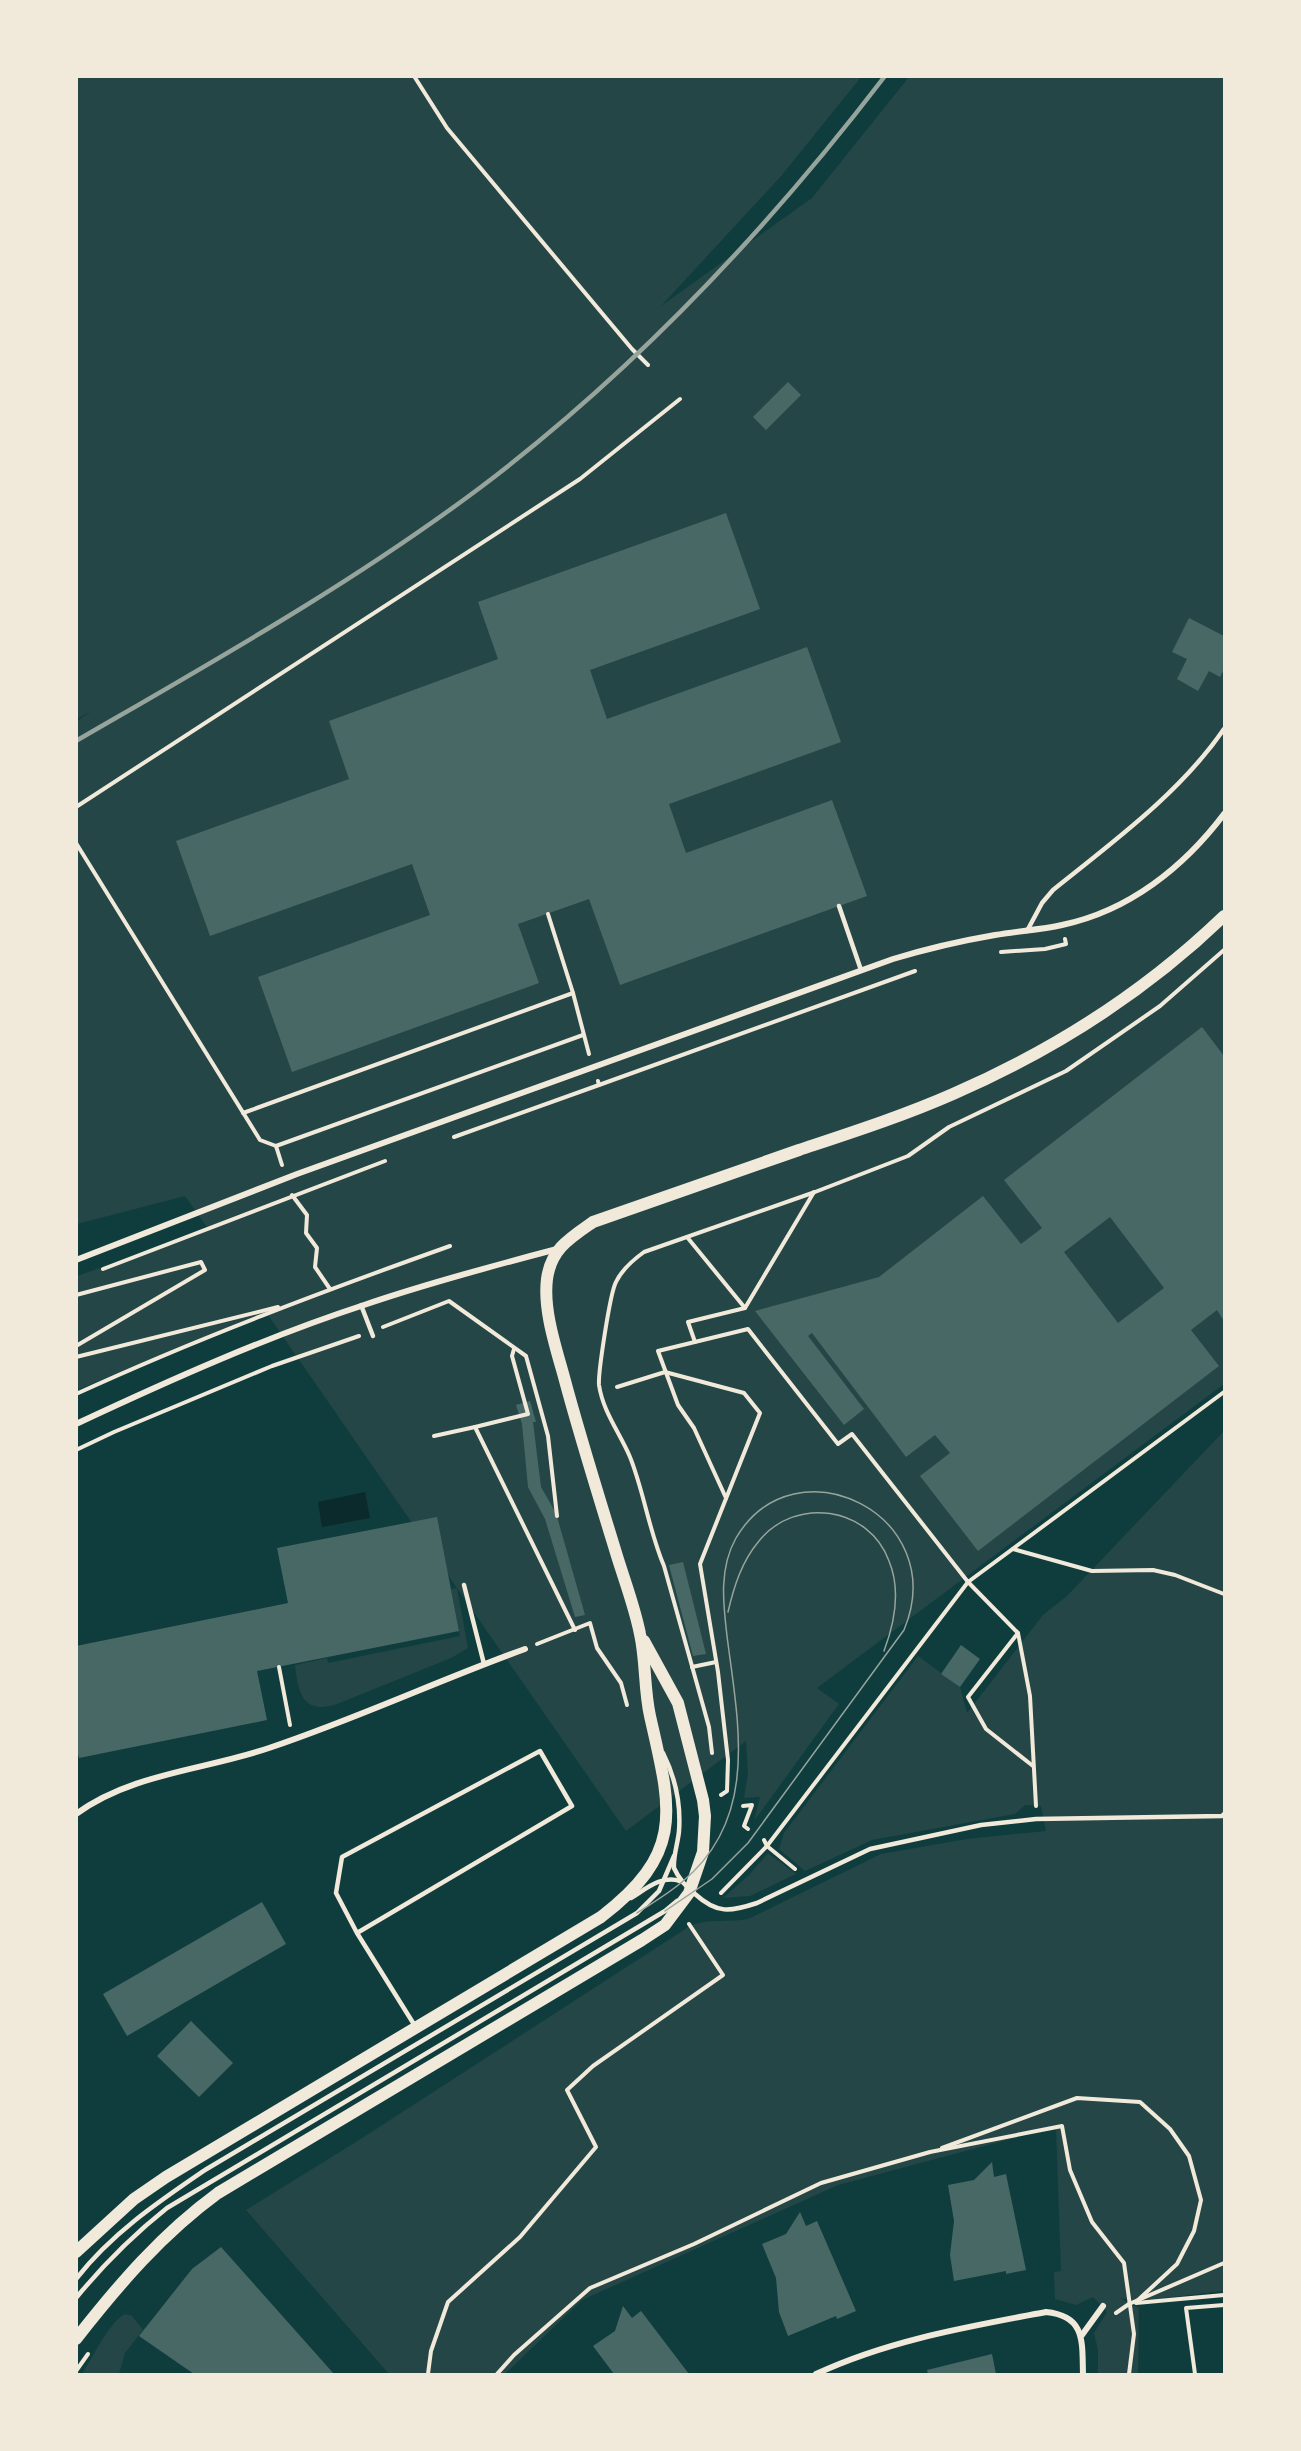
<svg xmlns="http://www.w3.org/2000/svg" width="1301" height="2451" font-family="'Noto Serif',serif">
  <style>
    .green { fill: #244646 }
    .water { fill: #0a2a2b }
    .building { fill: #486865; fill-rule: evenodd }
    .lines { fill: none; stroke-linecap: round; stroke-linejoin: round }
    .path { stroke: #f1e9da; stroke-width: 4 }
    .service { stroke: #f1e9da; stroke-width: 4.5 }
    .minor { stroke: #f1e9da; stroke-width: 6 }
    .secondary { stroke: #f1e9da; stroke-width: 12 }
    .tram { stroke: #97a49c; stroke-width: 1.5 }
    .rail { stroke: #97a49c; stroke-width: 4.5 }
  </style>
  <rect width="100%" height="100%" fill="#0f3d3e"/>
  <g class="green">
    <path d="M 76,77 L 861,77 L 782,175 L 661,306 L 812,198 L 909,77 L 1224,77 L 1224,1384 L 817,1688 L 839,1704 L 754,1821 L 760,1797 L 744,1798 L 748,1774 L 746,1741 L 626,1831 L 457,1588 L 468,1648 L 451,1658 L 337,1704 C 303,1715 298,1693 295,1665 L 327,1658 L 328,1663 L 460,1636 L 451,1589 L 457,1588 L 266,1312 L 77,1390 L 77,1276 L 209,1230 L 185,1196 L 77,1224 L 76,722 L 91,711 L 77,719 Z"/>
    <path d="M 1224,1431 L 1224,2291 L 1137,2301 L 1120,2298 L 1139,2308 L 1138,2374 L 1098,2374 L 1098,2350 L 1094,2333 L 1107,2312 L 1093,2297 L 1076,2305 L 1055,2299 L 1054,2272 L 1061,2271 L 1056,2127 L 838,2185 L 582,2300 L 505,2374 L 389,2374 L 246,2210 L 356,2142 L 690,1926 C 708,1918 729,1923 748,1919 L 881,1854 L 967,1839 L 1046,1831 L 1041,1806 L 1025,1805 L 1015,1814 L 872,1840 L 805,1871 L 779,1849 L 784,1833 L 918,1656 L 960,1687 L 967,1713 L 1043,1615 L 1067,1596 Z"/>
    <path d="M 768,1853 L 796,1874 L 750,1896 L 723,1898 L 749,1875 Z"/>
    <path d="M 125,2314 L 132,2316 L 143,2330 L 125,2353 L 119,2374 L 82,2374 C 92,2359 109,2322 125,2314 Z"/>
  </g>
  <path class="water" d="M 365,1492 L 370,1518 L 322,1527 L 318,1502 Z"/>
  <g class="building">
    <path d="M 788,382 L 801,395 L 766,430 L 753,417 Z"/>
    <path d="M 726,513 L 760,609 L 590,670 L 607,719 L 807,647 L 841,742 L 669,804 L 686,853 L 832,800 L 867,896 L 620,985 L 589,899 L 518,924 L 539,983 L 292,1072 L 258,977 L 430,915 L 412,864 L 210,936 L 176,841 L 349,779 L 329,721 L 498,659 L 478,602 Z"/>
    <path d="M 1189,618 L 1224,636 L 1224,669 L 1220,677 L 1209,671 L 1198,691 L 1177,679 L 1187,659 L 1172,652 Z"/>
    <path d="M 1202,1027 L 1224,1056 L 1224,1321 L 1217,1310 L 1191,1330 L 1219,1366 L 978,1551 L 920,1476 L 950,1453 L 935,1435 L 906,1457 L 812,1333 L 808,1336 L 864,1409 L 844,1425 L 755,1311 L 879,1277 L 983,1196 L 1021,1244 L 1042,1228 L 1004,1180 ZM 1110,1217 L 1164,1288 L 1118,1323 L 1064,1252 Z"/>
    <path d="M 530,1401 L 536,1422 L 533,1422 L 541,1487 L 556,1513 L 585,1615 L 575,1617 L 545,1519 L 528,1487 L 522,1424 L 516,1405 Z"/>
    <path d="M 437,1517 L 459,1631 L 257,1671 L 267,1720 L 79,1758 L 76,1747 L 76,1646 L 288,1603 L 277,1548 Z"/>
    <path d="M 683,1562 L 706,1654 L 693,1656 L 669,1565 Z"/>
    <path d="M 961,1645 L 980,1659 L 960,1687 L 941,1674 Z"/>
    <path d="M 262,1902 L 286,1944 L 127,2036 L 103,1994 Z"/>
    <path d="M 191,2021 L 233,2063 L 199,2097 L 157,2056 Z"/>
    <path d="M 992,2162 L 994,2177 L 1006,2174 L 1026,2270 L 1006,2274 L 1006,2271 L 954,2281 L 950,2255 L 954,2221 L 948,2185 L 974,2180 Z"/>
    <path d="M 800,2212 L 806,2226 L 817,2221 L 856,2311 L 837,2319 L 836,2316 L 788,2336 L 779,2312 L 776,2278 L 762,2244 L 786,2234 Z"/>
    <path d="M 221,2247 L 334,2374 L 194,2374 L 139,2336 L 192,2269 Z"/>
    <path d="M 623,2306 L 632,2318 L 641,2311 L 689,2374 L 614,2374 L 593,2346 L 615,2331 Z"/>
    <path d="M 992,2354 L 996,2374 L 928,2374 L 927,2370 Z"/>
  </g>
  <g class="lines">
    <g class="path">
      <path d="M 414,76 L 447,128 L 632,349 L 648,365"/>
      <path d="M 76,807 L 580,479 L 680,399"/>
      <path d="M 76,843 L 260,1140 L 276,1146 L 282,1165"/>
      <path d="M 548,914 L 573,993 L 589,1054"/>
      <path d="M 1001,952 L 1045,949 L 1066,944 L 1065,939"/>
      <path d="M 599,1085 L 915,971"/>
      <path d="M 243,1113 L 573,993"/>
      <path d="M 454,1137 L 599,1085 L 598,1081"/>
      <path d="M 276,1146 L 583,1035"/>
      <path d="M 292,1195 L 307,1215 L 306,1233 L 317,1248 L 315,1267 L 330,1289"/>
      <path d="M 687,1237 L 745,1308"/>
      <path d="M 103,1269 L 385,1161"/>
      <path d="M 76,1295 L 201,1262 L 205,1270 L 76,1346"/>
      <path d="M 383,1327 L 449,1301 L 526,1356 L 548,1436 L 557,1516"/>
      <path d="M 695,1342 L 688,1322 L 745,1308 L 814,1192"/>
      <path d="M 514,1349 L 512,1356 L 528,1414 L 475,1427 L 575,1630"/>
      <path d="M 76,1357 L 278,1307"/>
      <path d="M 617,1387 L 665,1372 L 744,1393 L 760,1413 L 700,1564 L 718,1672 L 728,1760 L 727,1791 L 721,1795"/>
      <path d="M 76,1394 C 198,1338 324,1291 450,1246"/>
      <path d="M 434,1436 L 475,1427"/>
      <path d="M 76,1450 L 114,1432 L 272,1366 L 359,1336"/>
      <path d="M 726,1498 L 694,1428 L 678,1405 L 658,1351 L 748,1329 L 838,1444 L 852,1434 L 968,1582 L 1018,1633 L 1030,1696 L 1036,1806"/>
      <path d="M 1013,1549 L 1092,1571 L 1153,1570 L 1175,1575 L 1224,1594"/>
      <path d="M 1018,1633 L 968,1697 L 986,1729 L 1033,1766"/>
      <path d="M 537,1644 L 590,1623 L 597,1648 L 621,1683 L 627,1705"/>
      <path d="M 279,1667 L 290,1725"/>
      <path d="M 692,1667 L 716,1662"/>
      <path d="M 712,1753 L 709,1727 L 664,1566 C 649,1531 644,1492 630,1457 C 620,1433 603,1412 599,1385 C 598,1373 610,1293 616,1282 C 622,1269 633,1260 644,1252 L 815,1192 L 908,1156 L 949,1127 L 1066,1071 L 1160,1006 L 1224,950"/>
      <path d="M 743,1806 L 752,1805 L 744,1826 L 748,1829"/>
      <path d="M 764,1840 L 767,1846 L 795,1869"/>
      <path d="M 721,1893 L 767,1846 L 968,1582 L 1224,1392"/>
      <path d="M 942,2148 L 1077,2098 L 1140,2102 L 1170,2129 L 1189,2156 L 1201,2200 L 1194,2231 L 1177,2264 L 1137,2301"/>
      <path d="M 1136,2303 L 1224,2295"/>
      <path d="M 1116,2313 L 1129,2304 L 1224,2263"/>
      <path d="M 76,2371 L 88,2354"/>
      <path d="M 428,2374 L 431,2351 L 448,2302 L 520,2237 L 596,2147 L 567,2090 L 593,2066 L 723,1975 L 689,1924"/>
      <path d="M 497,2374 L 514,2355 L 590,2288 L 694,2244 L 821,2183 L 930,2152 L 1062,2126 L 1070,2170 L 1092,2222 L 1124,2263 L 1134,2334 L 1129,2374"/>
      <path d="M 1195,2374 L 1186,2308 L 1224,2305"/>
    </g>
    <g class="service">
      <path d="M 839,906 L 861,970"/>
      <path d="M 1027,931 L 1042,903 L 1053,890 C 1114,841 1180,793 1224,729"/>
      <path d="M 361,1305 L 373,1336"/>
      <path d="M 464,1585 L 484,1664"/>
      <path d="M 663,1753 C 675,1777 681,1804 679,1831 C 678,1843 673,1856 674,1868 C 679,1879 686,1887 695,1894 C 717,1914 730,1912 757,1903 L 870,1849 L 981,1825 L 1036,1819 L 1222,1816 L 1224,1814"/>
      <path d="M 631,1898 C 646,1889 661,1875 680,1881"/>
      <path d="M 357,1933 L 336,1893 L 342,1857 L 540,1751 L 572,1806 L 357,1933 L 415,2026"/>
      <path d="M 76,2279 C 112,2233 158,2202 205,2170 L 637,1913 L 659,1891 L 674,1856"/>
      <path d="M 76,2298 C 104,2264 133,2235 167,2208 L 665,1911 L 677,1901"/>
    </g>
    <g class="minor">
      <path d="M 76,1260 L 297,1174 L 893,959 C 926,949 960,941 995,935 C 1017,931 1040,930 1062,925 C 1129,911 1184,867 1224,814"/>
      <path d="M 76,1424 C 170,1380 266,1337 364,1305 C 428,1283 492,1266 557,1249"/>
      <path d="M 76,1814 C 132,1773 205,1770 269,1748 C 356,1719 439,1680 525,1649"/>
      <path d="M 1082,2335 L 1103,2306"/>
      <path d="M 816,2374 C 889,2340 967,2327 1046,2312 C 1086,2316 1082,2342 1083,2374"/>
    </g>
    <g class="secondary">
      <path d="M 76,2252 L 134,2199 L 166,2177 L 601,1917 C 686,1852 671,1809 650,1716 C 644,1689 646,1661 640,1634 C 635,1608 625,1582 617,1556 C 599,1497 580,1437 564,1377 C 556,1348 543,1310 547,1279 C 551,1249 570,1238 593,1222 C 661,1198 730,1174 799,1150 C 850,1133 903,1116 953,1094 C 1052,1051 1146,991 1224,916"/>
      <path d="M 76,2339 C 119,2284 162,2234 218,2193 L 642,1940 L 665,1925 L 689,1893 L 703,1852 L 705,1816 L 703,1800 L 678,1703 L 644,1641"/>
    </g>
    <g class="tram">
      <path d="M 728,1612 C 734,1586 742,1561 759,1541 C 795,1496 869,1506 889,1561 C 901,1590 895,1622 884,1651"/>
      <path d="M 637,1913 C 652,1903 668,1894 682,1882 C 760,1818 738,1723 727,1636 C 723,1603 719,1568 736,1538 C 795,1438 952,1515 904,1630 L 748,1843 L 712,1879 L 665,1911"/>
    </g>
    <path class="rail" d="M 76,741 C 214,661 353,583 481,487 C 634,371 768,229 885,76"/>
  </g>
  <rect width="1301" height="2451" fill="none" stroke="#f1e9da" stroke-width="156"/>
</svg>
